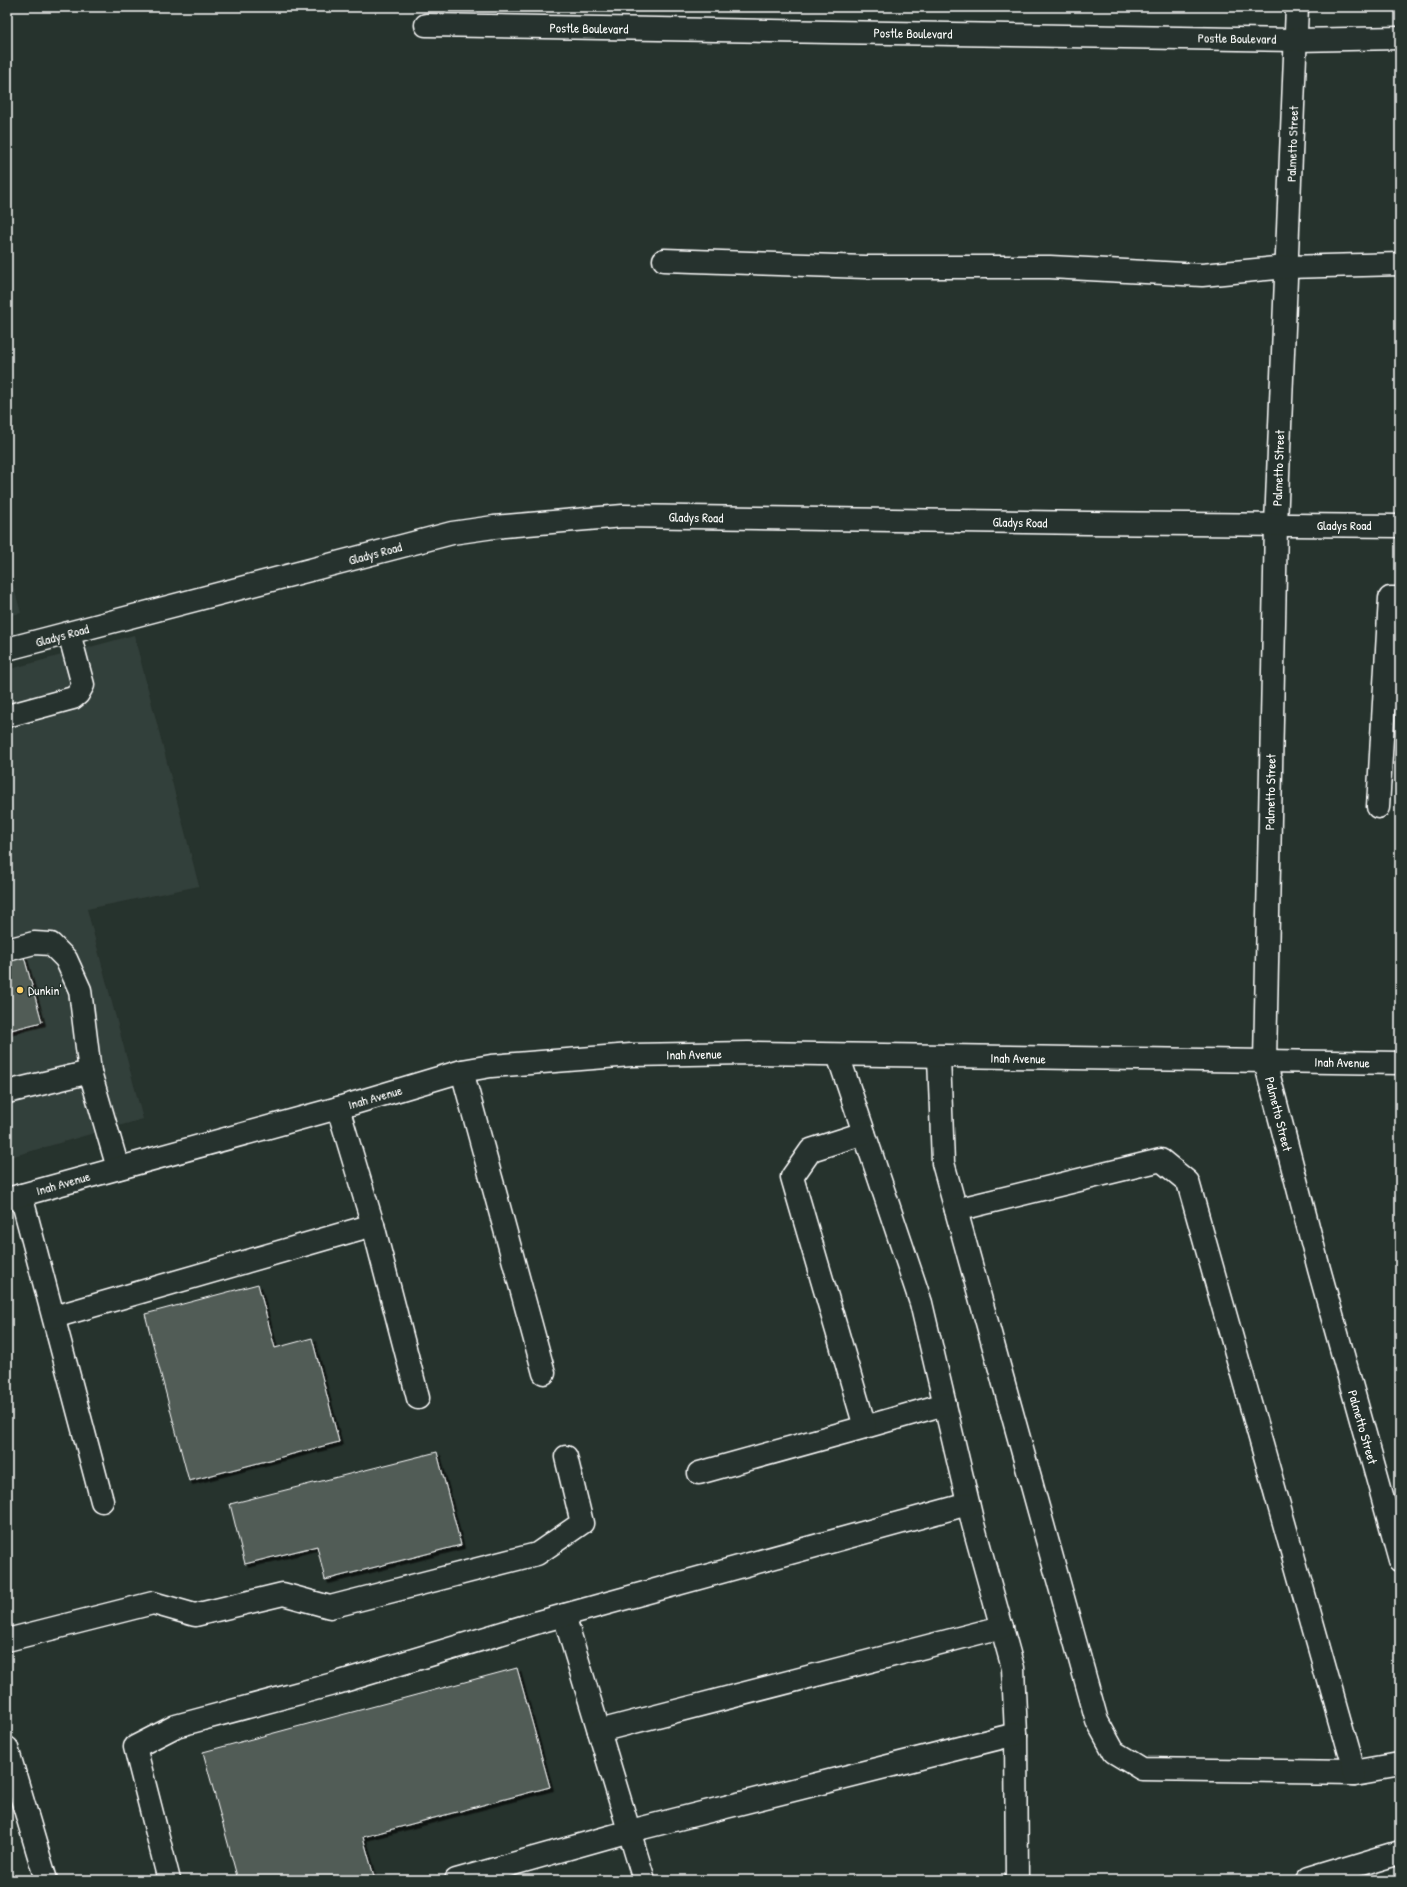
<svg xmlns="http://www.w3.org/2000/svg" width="1407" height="1887" font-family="'Patrick Hand',sans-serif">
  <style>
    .built { fill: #333f3a }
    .building { fill: #515c57; stroke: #fff; filter: url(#shadow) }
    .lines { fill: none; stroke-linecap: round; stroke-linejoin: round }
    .minor-casing { stroke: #fff; stroke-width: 25 }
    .major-casing { stroke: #fff; stroke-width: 25 }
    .minor { stroke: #26332d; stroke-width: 22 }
    .major { stroke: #26332d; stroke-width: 22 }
    .poi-dot { fill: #ffd166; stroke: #26332d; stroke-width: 1.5 }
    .labels { text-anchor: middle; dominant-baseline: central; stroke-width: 3; stroke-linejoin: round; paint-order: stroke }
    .street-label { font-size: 13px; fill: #fff; stroke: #26332d }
    .poi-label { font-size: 13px; fill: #fff; stroke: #26332d; text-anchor: start }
  </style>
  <defs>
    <filter id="shadow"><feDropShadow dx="3.5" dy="3.5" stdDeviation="0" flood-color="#0009"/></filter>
  </defs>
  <rect width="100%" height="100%" fill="#26332d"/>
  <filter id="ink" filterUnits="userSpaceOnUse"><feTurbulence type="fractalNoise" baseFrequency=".025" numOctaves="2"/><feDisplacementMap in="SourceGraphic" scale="8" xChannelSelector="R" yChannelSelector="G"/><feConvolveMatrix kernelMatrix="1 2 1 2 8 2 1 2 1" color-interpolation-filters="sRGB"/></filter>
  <g filter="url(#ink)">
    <g class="built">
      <path d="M 7,563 L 21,613 L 7,616 Z"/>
      <path d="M 134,635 L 199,886 L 87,909 L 143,1119 L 7,1158 L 7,670 Z"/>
    </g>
    <g class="building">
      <path d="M 23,953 L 42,1022 L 7,1031 L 7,958 Z"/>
      <path d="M 258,1284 L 275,1348 L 312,1338 L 339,1442 L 189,1481 L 145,1314 Z"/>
      <path d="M 437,1452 L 461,1545 L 325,1580 L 317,1546 L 245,1564 L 230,1504 Z"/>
      <path d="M 517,1668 L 550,1787 L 363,1837 L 375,1880 L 238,1880 L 203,1752 Z"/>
    </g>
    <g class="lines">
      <defs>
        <g id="minor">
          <path d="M 1297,7 L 1276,525 L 1265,1061 L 1319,1269 L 1400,1560"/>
          <path d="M 426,25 L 1296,40 L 1400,38"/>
          <path d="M 664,260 L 865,267 L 1050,267 L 1202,275 L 1287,267 L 1400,264"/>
          <path d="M 7,649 L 452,533 L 494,527 L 623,516 L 1088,523 L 1400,526"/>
          <path d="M 7,716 L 73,698 L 78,694 L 83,685 L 69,633"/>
          <path d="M 1378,807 L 1390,598 L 1400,598"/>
          <path d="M 7,950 L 34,943 L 51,944 L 66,959 L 80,990 L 90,1072"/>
          <path d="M 838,1055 L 921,1303 L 973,1524 L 1013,1668 L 1016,1734 L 1017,1880"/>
          <path d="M 939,1057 L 943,1163 L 1097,1721 L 1114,1752 L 1142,1769 L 1354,1772 L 1400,1764"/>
          <path d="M 462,1071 L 544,1373"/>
          <path d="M 7,1092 L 90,1072 L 118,1168"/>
          <path d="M 338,1108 L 373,1225"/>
          <path d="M 21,1195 L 102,1501"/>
          <path d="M 7,1199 L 338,1108 L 462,1071 L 491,1066 L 631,1055 L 748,1053 L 1400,1063"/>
          <path d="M 956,1210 L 1161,1160 L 1188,1182 L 1354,1772"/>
          <path d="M 54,1317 L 373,1225 L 418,1398"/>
          <path d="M 865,1427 L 945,1404"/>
          <path d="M 699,1473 L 865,1427 L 792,1177 L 811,1150 L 864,1133"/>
          <path d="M 564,1615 L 644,1880"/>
          <path d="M 7,1640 L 153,1603 L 195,1615 L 283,1594 L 330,1607 L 537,1554 L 582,1523 L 566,1457"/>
          <path d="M 599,1731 L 1002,1627"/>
          <path d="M 169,1880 L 135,1747 L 176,1726 L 337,1683 L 539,1622 L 968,1504"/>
          <path d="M 456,1880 L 630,1831 L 1016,1734"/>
          <path d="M 1307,1880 L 1400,1852"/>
        </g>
        <path id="major" d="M 7,1748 L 46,1880"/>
      </defs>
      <use href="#minor" class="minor-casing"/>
      <use href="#major" class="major-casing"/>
      <use href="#minor" class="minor"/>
      <use href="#major" class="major"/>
    </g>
  </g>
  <circle class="poi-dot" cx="20" cy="990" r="4"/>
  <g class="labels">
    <g class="street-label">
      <text transform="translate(589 28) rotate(1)">Postle Boulevard</text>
      <text transform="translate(913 33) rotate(1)">Postle Boulevard</text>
      <text transform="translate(1237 38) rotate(1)">Postle Boulevard</text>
      <text transform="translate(1292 144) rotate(-88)">Palmetto Street</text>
      <text transform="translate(1278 468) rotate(-88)">Palmetto Street</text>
      <text transform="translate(696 517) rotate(1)">Gladys Road</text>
      <text transform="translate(1020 522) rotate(1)">Gladys Road</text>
      <text x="1344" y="525">Gladys Road</text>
      <text transform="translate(375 553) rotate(-15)">Gladys Road</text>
      <text transform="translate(62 635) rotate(-15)">Gladys Road</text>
      <text transform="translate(1270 792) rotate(-89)">Palmetto Street</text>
      <text transform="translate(694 1054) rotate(-1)">Inah Avenue</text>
      <text transform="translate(1018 1058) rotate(1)">Inah Avenue</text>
      <text transform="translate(1342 1062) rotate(1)">Inah Avenue</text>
      <text transform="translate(375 1097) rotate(-16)">Inah Avenue</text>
      <text transform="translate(1279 1114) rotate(76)">Palmetto Street</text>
      <text transform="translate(63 1183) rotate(-16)">Inah Avenue</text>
      <text transform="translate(1363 1427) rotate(74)">Palmetto Street</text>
    </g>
    <g class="poi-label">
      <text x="28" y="990">Dunkin'</text>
    </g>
  </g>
  <rect width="1407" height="1887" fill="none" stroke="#26332d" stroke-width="24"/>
  <rect x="12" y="12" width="1383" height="1863" fill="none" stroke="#fff" stroke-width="1.5" filter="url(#ink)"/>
</svg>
